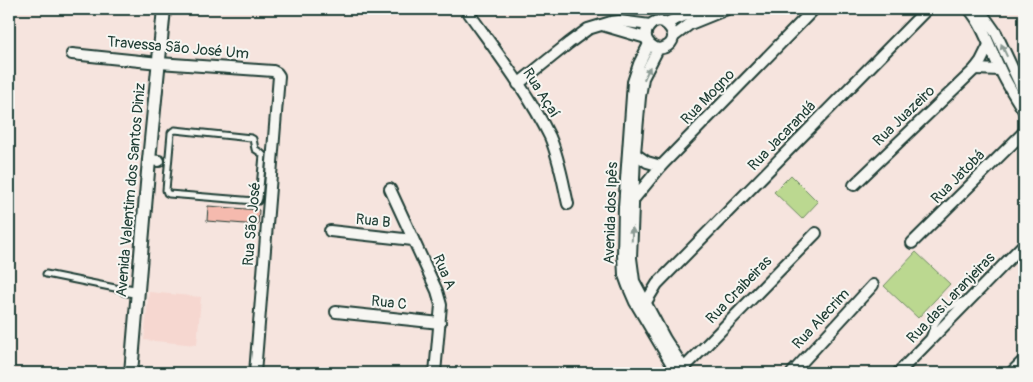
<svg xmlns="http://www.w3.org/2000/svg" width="1033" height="382" font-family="Pangolin,sans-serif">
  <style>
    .built { fill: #f6d7d0 }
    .green { fill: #bbd890; stroke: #6d8a62 }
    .building { fill: #f5baae; stroke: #1f3d34 }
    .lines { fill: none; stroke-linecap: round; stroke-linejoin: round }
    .service-casing { stroke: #1f3d34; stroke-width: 9 }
    .minor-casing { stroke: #1f3d34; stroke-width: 14 }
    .tertiary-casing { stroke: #1f3d34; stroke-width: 16 }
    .service { stroke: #f6f6f2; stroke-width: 5 }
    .minor { stroke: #f6f6f2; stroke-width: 10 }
    .tertiary { stroke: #f6f6f2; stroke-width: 12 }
    .oneway { fill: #8a9a93 }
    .labels { text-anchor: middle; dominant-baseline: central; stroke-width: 4; stroke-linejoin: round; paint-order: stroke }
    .street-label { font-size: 15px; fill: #1f3d34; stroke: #f6f6f2 }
  </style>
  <rect width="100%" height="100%" fill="#f6e4de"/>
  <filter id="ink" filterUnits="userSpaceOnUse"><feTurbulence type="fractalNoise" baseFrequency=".02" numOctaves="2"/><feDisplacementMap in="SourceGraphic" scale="10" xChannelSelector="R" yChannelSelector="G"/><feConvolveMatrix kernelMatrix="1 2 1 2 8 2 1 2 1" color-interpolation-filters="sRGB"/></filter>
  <g filter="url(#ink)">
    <path class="built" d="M 149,292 L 201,297 L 197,345 L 144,340 Z"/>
    <g class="green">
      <path d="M 791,175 L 818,202 L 802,219 L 774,192 Z"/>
      <path d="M 916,252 L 950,284 L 918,318 L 884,286 Z"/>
    </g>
    <path class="building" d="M 208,206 L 259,210 L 258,225 L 207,221 Z"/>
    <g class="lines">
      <defs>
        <g id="service">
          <path d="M 175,130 L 251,138 L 253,139 L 255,149 L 261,153 L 263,155 L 259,198 L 258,201 L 255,201 L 169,194 L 167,193 L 166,190 L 171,133 L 173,131 Z"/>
          <path d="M 46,274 L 125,290"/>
          <path d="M 929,338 C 935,318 947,306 967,299"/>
        </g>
        <g id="minor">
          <path d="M 466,9 C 495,50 528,92 550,137 C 559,158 563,182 568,204"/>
          <path d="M 969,9 C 983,25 990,48 999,67 C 1006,83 1015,97 1024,111"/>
          <path d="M 979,9 L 996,33 L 1024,93"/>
          <path d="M 666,23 L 701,9"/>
          <path d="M 602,25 L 646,38"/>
          <path d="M 673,37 L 690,24 L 727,9"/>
          <path d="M 649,44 L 639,64 L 633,82 L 624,207 L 623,255 L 624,275 L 628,286 L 635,302 L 677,373"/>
          <path d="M 658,49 C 649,46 642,37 648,28 C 663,6 690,45 658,49 L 643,78 L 640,97 L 635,153 L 631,258 L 634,281 L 665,339 L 687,373"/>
          <path d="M 72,54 L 159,63 L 273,71 L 277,73 L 279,76 L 255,373"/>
          <path d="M 975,69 L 1000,70"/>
          <path d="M 518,84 L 569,43 L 588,29 L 611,22 L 619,21 L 650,25"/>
          <path d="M 631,151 L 647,162 L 661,166"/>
          <path d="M 149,160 L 159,161"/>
          <path d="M 854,185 L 975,69 L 981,61 L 989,45"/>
          <path d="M 390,189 L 437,291 L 441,305 L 435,373"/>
          <path d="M 633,200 L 661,166 L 814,9"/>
          <path d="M 330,231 L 413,240"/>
          <path d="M 912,243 L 1024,132"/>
          <path d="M 125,290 L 138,292"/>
          <path d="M 646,302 L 657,284 L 927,9"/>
          <path d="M 336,312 L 440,323"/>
          <path d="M 684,368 L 816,233"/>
          <path d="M 792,373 L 873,285"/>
          <path d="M 898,373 L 1024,244"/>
          <path d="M 1011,373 L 1024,360"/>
          <path d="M 1021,373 L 1024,370"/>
        </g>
        <path id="tertiary" d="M 131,373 L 149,160 L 164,9"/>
      </defs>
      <use href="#service" class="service-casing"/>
      <use href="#minor" class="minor-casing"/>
      <use href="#tertiary" class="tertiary-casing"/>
      <use href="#service" class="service"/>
      <use href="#minor" class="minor"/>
      <use href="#tertiary" class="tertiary"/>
    </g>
    <defs><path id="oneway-solid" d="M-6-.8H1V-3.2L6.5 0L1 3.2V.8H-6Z" transform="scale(1.25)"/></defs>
    <g class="oneway">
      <use href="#oneway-solid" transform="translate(1004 50) rotate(-115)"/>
      <use href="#oneway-solid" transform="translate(647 73) rotate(-65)"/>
      <use href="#oneway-solid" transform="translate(632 234) rotate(-88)"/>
    </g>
  </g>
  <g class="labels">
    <g class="street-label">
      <text transform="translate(178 48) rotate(5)">Travessa São José Um</text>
      <text transform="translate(541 93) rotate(58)">Rua Açaí</text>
      <text transform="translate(708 97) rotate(-46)">Rua Mogno</text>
      <text transform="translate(904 116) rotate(-44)">Rua Juazeiro</text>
      <text transform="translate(782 136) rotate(-46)">Rua Jacarandá</text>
      <text transform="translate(958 177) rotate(-45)">Rua Jatobá</text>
      <text transform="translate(131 190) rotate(-85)">Avenida Valentim dos Santos Diniz</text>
      <text transform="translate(611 213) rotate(-88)">Avenida dos Ipês</text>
      <text transform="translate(373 221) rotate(6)">Rua B</text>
      <text transform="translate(252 224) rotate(-85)">Rua São José</text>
      <text transform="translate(444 272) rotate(67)">Rua A</text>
      <text transform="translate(739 290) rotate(-46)">Rua Craibeiras</text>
      <text transform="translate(951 298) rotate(-46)">Rua das Laranjeiras</text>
      <text transform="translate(389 303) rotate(6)">Rua C</text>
      <text transform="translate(821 319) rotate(-47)">Rua Alecrim</text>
    </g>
  </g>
  <rect width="1033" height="382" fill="none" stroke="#f6f6f2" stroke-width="30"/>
  <rect x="15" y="15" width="1003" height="352" fill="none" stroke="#1f3d34" stroke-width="2" filter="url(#ink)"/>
</svg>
